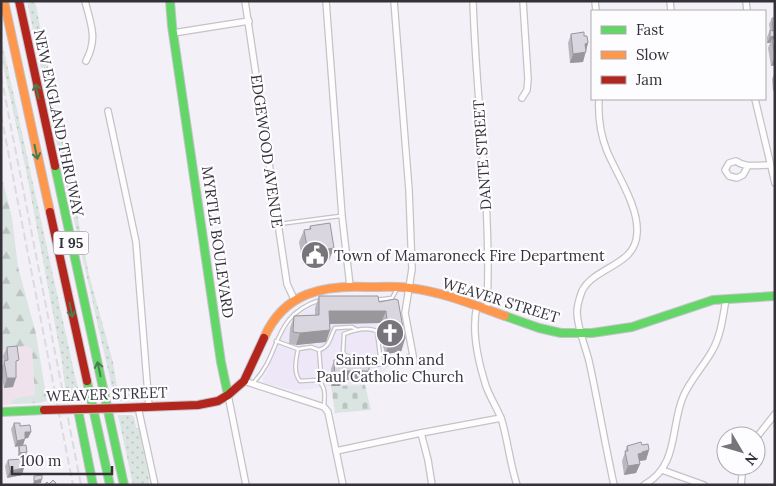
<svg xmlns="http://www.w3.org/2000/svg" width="776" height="486" font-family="Lora,serif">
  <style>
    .commercial { fill: #f0e2ed }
    .built { fill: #eee7f7 }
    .grass { fill: url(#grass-dots) }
    .forest { fill: url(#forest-firs) }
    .cemetery { fill: url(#cemetery-stones) }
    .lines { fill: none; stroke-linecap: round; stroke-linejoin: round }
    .lane-casing { stroke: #c5c2c8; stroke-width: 5 }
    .street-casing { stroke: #c5c2c8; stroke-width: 8 }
    .fast-casing { stroke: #c5c2c8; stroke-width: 10 }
    .slow-casing { stroke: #c5c2c8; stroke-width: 10 }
    .jam-casing { stroke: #c5c2c8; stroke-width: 10 }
    .lane { stroke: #fdfdfe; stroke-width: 2.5 }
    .street { stroke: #fdfdfe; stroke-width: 5.5 }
    .fast { stroke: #63d668; stroke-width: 8 }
    .slow { stroke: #ff974d; stroke-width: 8 }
    .jam { stroke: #b3261e; stroke-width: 8 }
    .rail { stroke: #dcdbde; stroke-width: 2; stroke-dasharray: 8 4; stroke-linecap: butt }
    .jam-bridge-casing { stroke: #c5c2c8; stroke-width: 10; stroke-linecap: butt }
    .jam-bridge { stroke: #b3261e; stroke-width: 8 }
    .wall { fill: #bbb8c0 }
    .shaded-wall { fill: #99969c }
    .building { fill: #dad6df; stroke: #99969c }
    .oneway { stroke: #497c4e }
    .labels { text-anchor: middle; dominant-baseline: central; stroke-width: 4.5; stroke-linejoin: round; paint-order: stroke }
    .shield { fill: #fdfcff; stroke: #706f74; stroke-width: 1 }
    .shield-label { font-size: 14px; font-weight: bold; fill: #343238 }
    .street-label { font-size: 15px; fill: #343238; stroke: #fdfcff }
    .poi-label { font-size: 15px; fill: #343238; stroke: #fdfcff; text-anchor: start }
  </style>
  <defs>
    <pattern id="grass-dots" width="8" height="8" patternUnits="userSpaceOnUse" patternTransform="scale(1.25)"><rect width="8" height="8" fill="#dae4e0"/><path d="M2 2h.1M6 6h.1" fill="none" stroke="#bcc4c1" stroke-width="1.8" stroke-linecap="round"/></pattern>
    <pattern id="forest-firs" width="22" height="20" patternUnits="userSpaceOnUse" patternTransform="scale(1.25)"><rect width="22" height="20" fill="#dae4e0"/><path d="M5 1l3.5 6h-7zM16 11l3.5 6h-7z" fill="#bcc4c1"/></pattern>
    <pattern id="cemetery-stones" width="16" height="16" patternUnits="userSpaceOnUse" patternTransform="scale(1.25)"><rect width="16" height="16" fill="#dae4e0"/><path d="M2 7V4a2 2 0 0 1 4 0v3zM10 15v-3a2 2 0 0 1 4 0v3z" fill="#bcc4c1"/></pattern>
  </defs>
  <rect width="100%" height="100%" fill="#f3f0f8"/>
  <path class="commercial" d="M 27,346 L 32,350 L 35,395 L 16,398 L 12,401 L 11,404 L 1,406 L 1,350 Z"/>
  <path class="built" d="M 318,304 L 373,309 L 379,331 L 382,351 L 387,368 L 382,375 L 365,377 L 365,385 L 331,386 L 296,391 L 263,383 L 263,379 L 266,374 L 284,332 L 304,311 Z"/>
  <g class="grass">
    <path d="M 27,1 L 35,1 L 89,275 L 113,362 L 117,387 L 145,394 L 145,399 L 143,401 L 115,401 L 53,127 Z"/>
    <path d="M 1,37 L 75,376 L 82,403 L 67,402 L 62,362 L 26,170 L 1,56 Z"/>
    <path d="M 118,415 L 131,415 L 134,417 L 136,428 L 139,428 L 150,485 L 133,485 Z"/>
  </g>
  <path class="forest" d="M 1,174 L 12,218 L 18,267 L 36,334 L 47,401 L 39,403 L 11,404 L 12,401 L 16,398 L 35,395 L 32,350 L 27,346 L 1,350 Z"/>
  <path class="cemetery" d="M 365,385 L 371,410 L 335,413 L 331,386 Z"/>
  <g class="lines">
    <defs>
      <g id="lane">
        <path d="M 279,224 L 340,216"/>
        <path d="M 375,300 L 392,298 L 397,289"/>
        <path d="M 276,341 L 298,349 L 311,347 L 319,350 L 321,374 L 318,380 L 300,381 C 293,373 296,359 298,349"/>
        <path d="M 319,350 C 330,347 330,337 335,328 L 352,327 L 357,330"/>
        <path d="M 381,364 L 377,331 C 367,327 354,330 344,334 L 343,353 L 345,355 L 371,365 L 388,364 L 412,355"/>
        <path d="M 318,380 C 326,388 325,395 324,406"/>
        <path d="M 254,382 C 282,353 271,316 320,300"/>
      </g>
      <g id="street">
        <path d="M 85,1 C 91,25 98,38 86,61"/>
        <path d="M 245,1 L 287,284 L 294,299"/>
        <path d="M 326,1 L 342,216 L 350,286"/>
        <path d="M 394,1 L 409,190 L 412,269 L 405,313 L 414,361"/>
        <path d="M 473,1 C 476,103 492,206 487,309"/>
        <path d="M 595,1 L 596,11"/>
        <path d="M 670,1 L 671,11"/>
        <path d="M 746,1 L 747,11"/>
        <path d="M 173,33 L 249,21"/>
        <path d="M 522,98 L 527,90 L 528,79 L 523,1"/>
        <path d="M 599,99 C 598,116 601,136 607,151 C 617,175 639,207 637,233 C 636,266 595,266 582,291 C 579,299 577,306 577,313 C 578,330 585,345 589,361 C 598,402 605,444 614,485"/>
        <path d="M 755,99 L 775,183"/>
        <path d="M 108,111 L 136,242 L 149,407"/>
        <path d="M 748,166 L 743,175 L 737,178 L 729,176 L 725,170 L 729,163 L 736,161 C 745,168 758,165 770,165"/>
        <path d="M 477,306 C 471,331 478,361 486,386 C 490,398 498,409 502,421 C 508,442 510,464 517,485"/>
        <path d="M 244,381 L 324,407 L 328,412 L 343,485"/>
        <path d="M 228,395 L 246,485"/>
        <path d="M 138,407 L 155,485"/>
        <path d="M 421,433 L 428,460 L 432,485"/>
        <path d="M 756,438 L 775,414"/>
        <path d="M 336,451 L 421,433 L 501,418"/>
        <path d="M 662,470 L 704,485"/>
        <path d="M 644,485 C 679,466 670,428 683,397 C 690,380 703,367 712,351 C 721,336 723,316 726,299"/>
        <path d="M 741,485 L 743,466"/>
      </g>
      <g id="fast">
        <path d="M 170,1 L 172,26 L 221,362 L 228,395"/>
        <path d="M 55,166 L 124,485"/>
        <path d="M 505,316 L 539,328 L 561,333 L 592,333 L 632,327 L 713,300 L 775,296"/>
        <path d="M 87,381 L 110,485"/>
        <path d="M 78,410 L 93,485"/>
        <path d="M 1,412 L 44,410"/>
      </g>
      <g id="slow">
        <path d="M 4,1 L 50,212"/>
        <path d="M 264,338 C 284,292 323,285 368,287 C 382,287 397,286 410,288 C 443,292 474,305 505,316"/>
      </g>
      <g id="jam">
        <path d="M 19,1 L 55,166"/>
        <path d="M 50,212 L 87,381"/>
        <path d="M 122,408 L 198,405 L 218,401 L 228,395 L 244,381 L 264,338"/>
      </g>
    </defs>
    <use href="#lane" class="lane-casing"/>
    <use href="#street" class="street-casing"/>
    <use href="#fast" class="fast-casing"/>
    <use href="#slow" class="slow-casing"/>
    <use href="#jam" class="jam-casing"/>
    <use href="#lane" class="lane"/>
    <use href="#street" class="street"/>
    <use href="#fast" class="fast"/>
    <use href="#slow" class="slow"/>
    <use href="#jam" class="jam"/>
    <g class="rail">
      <path d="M 1,76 L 81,485"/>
      <path d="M 1,115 L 73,485"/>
    </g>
    <defs>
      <path id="jam-bridge" d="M 44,410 L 122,408"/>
    </defs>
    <use href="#jam-bridge" class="jam-bridge-casing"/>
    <use href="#jam-bridge" class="jam-bridge"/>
  </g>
  <g class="wall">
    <path d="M 772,18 L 775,18 L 775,65 L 771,66 L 768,48 L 770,43 L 767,43 L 767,37 L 770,30 L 769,24 Z"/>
    <path d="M 571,34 L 584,36 L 588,43 L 583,62 L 570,63 L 568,43 Z"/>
    <path d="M 775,72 L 775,91 L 773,91 L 772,79 Z"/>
    <path d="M 310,226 L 329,260 L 303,264 L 299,242 L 304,230 L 309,229 Z"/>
    <path d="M 319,296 L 379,302 L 395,299 L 401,352 L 385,354 L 382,342 L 383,339 L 381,323 L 330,324 L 330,330 L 326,342 L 296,345 L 289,344 L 290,328 L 294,316 L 315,315 L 315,308 Z"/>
    <path d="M 7,347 L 16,367 L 13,387 L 4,388 L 1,373 L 1,368 L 4,362 L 3,356 Z"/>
    <path d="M 334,360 L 357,362 L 369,371 L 365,380 L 342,380 L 340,386 L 331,386 L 331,369 Z"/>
    <path d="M 14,423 L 31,432 L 28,438 L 25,438 L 23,445 L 26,455 L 18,456 L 18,446 L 15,447 L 11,429 Z"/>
    <path d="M 642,445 L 649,450 L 646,460 L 639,461 L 640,464 L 636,473 L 624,475 L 622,461 L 627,446 Z"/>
    <path d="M 8,460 L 22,475 L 7,478 L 5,466 Z"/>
  </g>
  <g class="shaded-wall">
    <path d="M 775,36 L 775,43 L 772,39 L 770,43 L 767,43 L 770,37 Z"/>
    <path d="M 588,43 L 583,62 L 570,63 L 573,54 L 585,44 Z"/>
    <path d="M 775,56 L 775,65 L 771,66 Z"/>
    <path d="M 334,248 L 329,260 L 303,264 L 308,252 Z"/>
    <path d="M 329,311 L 386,311 L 381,323 L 325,324 Z"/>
    <path d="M 330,330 L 326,342 L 296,345 L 300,333 Z"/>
    <path d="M 405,339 L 401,352 L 385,354 L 390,342 Z"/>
    <path d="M 343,371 L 369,371 L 365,380 L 342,380 L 340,386 L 331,386 L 335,377 Z"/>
    <path d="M 7,378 L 16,378 L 13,387 L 4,388 Z"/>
    <path d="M 25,432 L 31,432 L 28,438 L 22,439 Z"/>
    <path d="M 25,439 L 23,445 L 15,447 L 17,441 Z"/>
    <path d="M 649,450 L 646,460 L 639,461 L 638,454 L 642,452 Z"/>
    <path d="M 27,452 L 26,455 L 18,456 L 20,453 Z"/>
    <path d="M 640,464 L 636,473 L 624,475 L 628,466 Z"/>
    <path d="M 24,468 L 22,475 L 7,478 L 10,471 Z"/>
    <path d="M 42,479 L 41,483 L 33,484 L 34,481 Z"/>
  </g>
  <g class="building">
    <path d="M 772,18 L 775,18 L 775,36 L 770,37 L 770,30 L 773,31 Z"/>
    <path d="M 584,32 L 584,36 L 587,36 L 588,43 L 585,44 L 586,52 L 573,54 L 571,34 Z"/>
    <path d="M 772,39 L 775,39 L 775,56 Z"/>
    <path d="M 330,223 L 334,248 L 308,252 L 304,230 L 311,229 L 310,226 Z"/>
    <path d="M 319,296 L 378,296 L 379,302 L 395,299 L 398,300 L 405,339 L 390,342 L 386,330 L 388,329 L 386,311 L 329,311 L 330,330 L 300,333 L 293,332 L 294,316 L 319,315 Z"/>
    <path d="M 17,346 L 19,360 L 16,361 L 16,378 L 7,378 L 4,361 L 8,360 L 7,347 Z"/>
    <path d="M 358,359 L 357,362 L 369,363 L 369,371 L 343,371 L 343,376 L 335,377 L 334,360 Z"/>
    <path d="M 14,423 L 20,423 L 20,426 L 30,425 L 31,432 L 25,432 L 25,439 L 17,441 Z"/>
    <path d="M 641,442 L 642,445 L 648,444 L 649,450 L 642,452 L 642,453 L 638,454 L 640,464 L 628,466 L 625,451 L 628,451 L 627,446 Z"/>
    <path d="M 26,445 L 27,452 L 20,453 L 19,446 Z"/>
    <path d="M 22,459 L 24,468 L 10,471 L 8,460 Z"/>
    <path d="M 42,475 L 42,479 L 34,481 L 34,476 Z"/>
    <path d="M 53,480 L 56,483 L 55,485 L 44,485 L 47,482 L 49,484 Z"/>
  </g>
  <defs><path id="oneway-shaft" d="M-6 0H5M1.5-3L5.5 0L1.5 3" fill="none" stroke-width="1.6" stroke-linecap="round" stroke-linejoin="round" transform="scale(1.25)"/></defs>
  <g class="oneway">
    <use href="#oneway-shaft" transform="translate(37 91) rotate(-102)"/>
    <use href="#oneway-shaft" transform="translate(36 152) rotate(78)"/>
    <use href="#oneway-shaft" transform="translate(71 310) rotate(78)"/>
    <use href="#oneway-shaft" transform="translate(99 369) rotate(-102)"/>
  </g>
  <defs>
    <symbol id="civic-disc" viewBox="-11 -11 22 22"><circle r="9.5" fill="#77747b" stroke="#fdfcff"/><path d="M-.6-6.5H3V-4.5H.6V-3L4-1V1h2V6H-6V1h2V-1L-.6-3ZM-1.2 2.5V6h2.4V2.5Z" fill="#fff"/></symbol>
    <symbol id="church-disc" viewBox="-11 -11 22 22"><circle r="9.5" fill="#77747b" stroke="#fdfcff"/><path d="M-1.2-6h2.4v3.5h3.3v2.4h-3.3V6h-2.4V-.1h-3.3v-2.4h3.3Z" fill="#fff"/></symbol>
  </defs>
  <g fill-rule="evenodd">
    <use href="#civic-disc" x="299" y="239" width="32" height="32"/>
    <use href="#church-disc" x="374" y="317" width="32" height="32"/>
  </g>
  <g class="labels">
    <rect class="shield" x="53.5" y="231.5" width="35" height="23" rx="4"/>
    <g class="shield-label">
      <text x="71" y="243">I 95</text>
    </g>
    <g class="street-label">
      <text transform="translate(59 123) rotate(78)">NEW ENGLAND THRUWAY</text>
      <text transform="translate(267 151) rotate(82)">EDGEWOOD AVENUE</text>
      <text transform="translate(482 155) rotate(-94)">DANTE STREET</text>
      <text transform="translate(218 242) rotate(82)">MYRTLE BOULEVARD</text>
      <text transform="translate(501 300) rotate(17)">WEAVER STREET</text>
      <text transform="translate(107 394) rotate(-2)">WEAVER STREET</text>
    </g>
    <g class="poi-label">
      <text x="334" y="255">Town of Mamaroneck Fire Department</text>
      <text x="390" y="359" text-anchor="middle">Saints John and<tspan x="390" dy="17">Paul Catholic Church</tspan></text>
    </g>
  </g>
  <rect width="776" height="486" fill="none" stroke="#343238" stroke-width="5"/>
  <rect x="591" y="10" width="175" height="90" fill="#fdfcff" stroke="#adabaf"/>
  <rect x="601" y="26" width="25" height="8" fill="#63d668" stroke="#adabaf"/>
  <text x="636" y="35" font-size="15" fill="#343238">Fast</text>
  <rect x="601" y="51" width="25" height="8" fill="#ff974d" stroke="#adabaf"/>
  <text x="636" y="60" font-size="15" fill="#343238">Slow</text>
  <rect x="601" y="76" width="25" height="8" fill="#b3261e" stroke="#adabaf"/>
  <text x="636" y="85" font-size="15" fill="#343238">Jam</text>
  <g transform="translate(741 451) rotate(128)"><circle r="24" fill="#fdfcff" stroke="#adabaf"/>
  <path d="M0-4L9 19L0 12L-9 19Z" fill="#77747b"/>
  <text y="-8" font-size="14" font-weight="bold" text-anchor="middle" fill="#343238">N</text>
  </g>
  <path d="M12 466v8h100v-8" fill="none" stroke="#343238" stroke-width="2.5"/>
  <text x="20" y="466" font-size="15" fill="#343238" stroke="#fdfcff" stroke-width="4" paint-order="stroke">100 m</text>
</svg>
